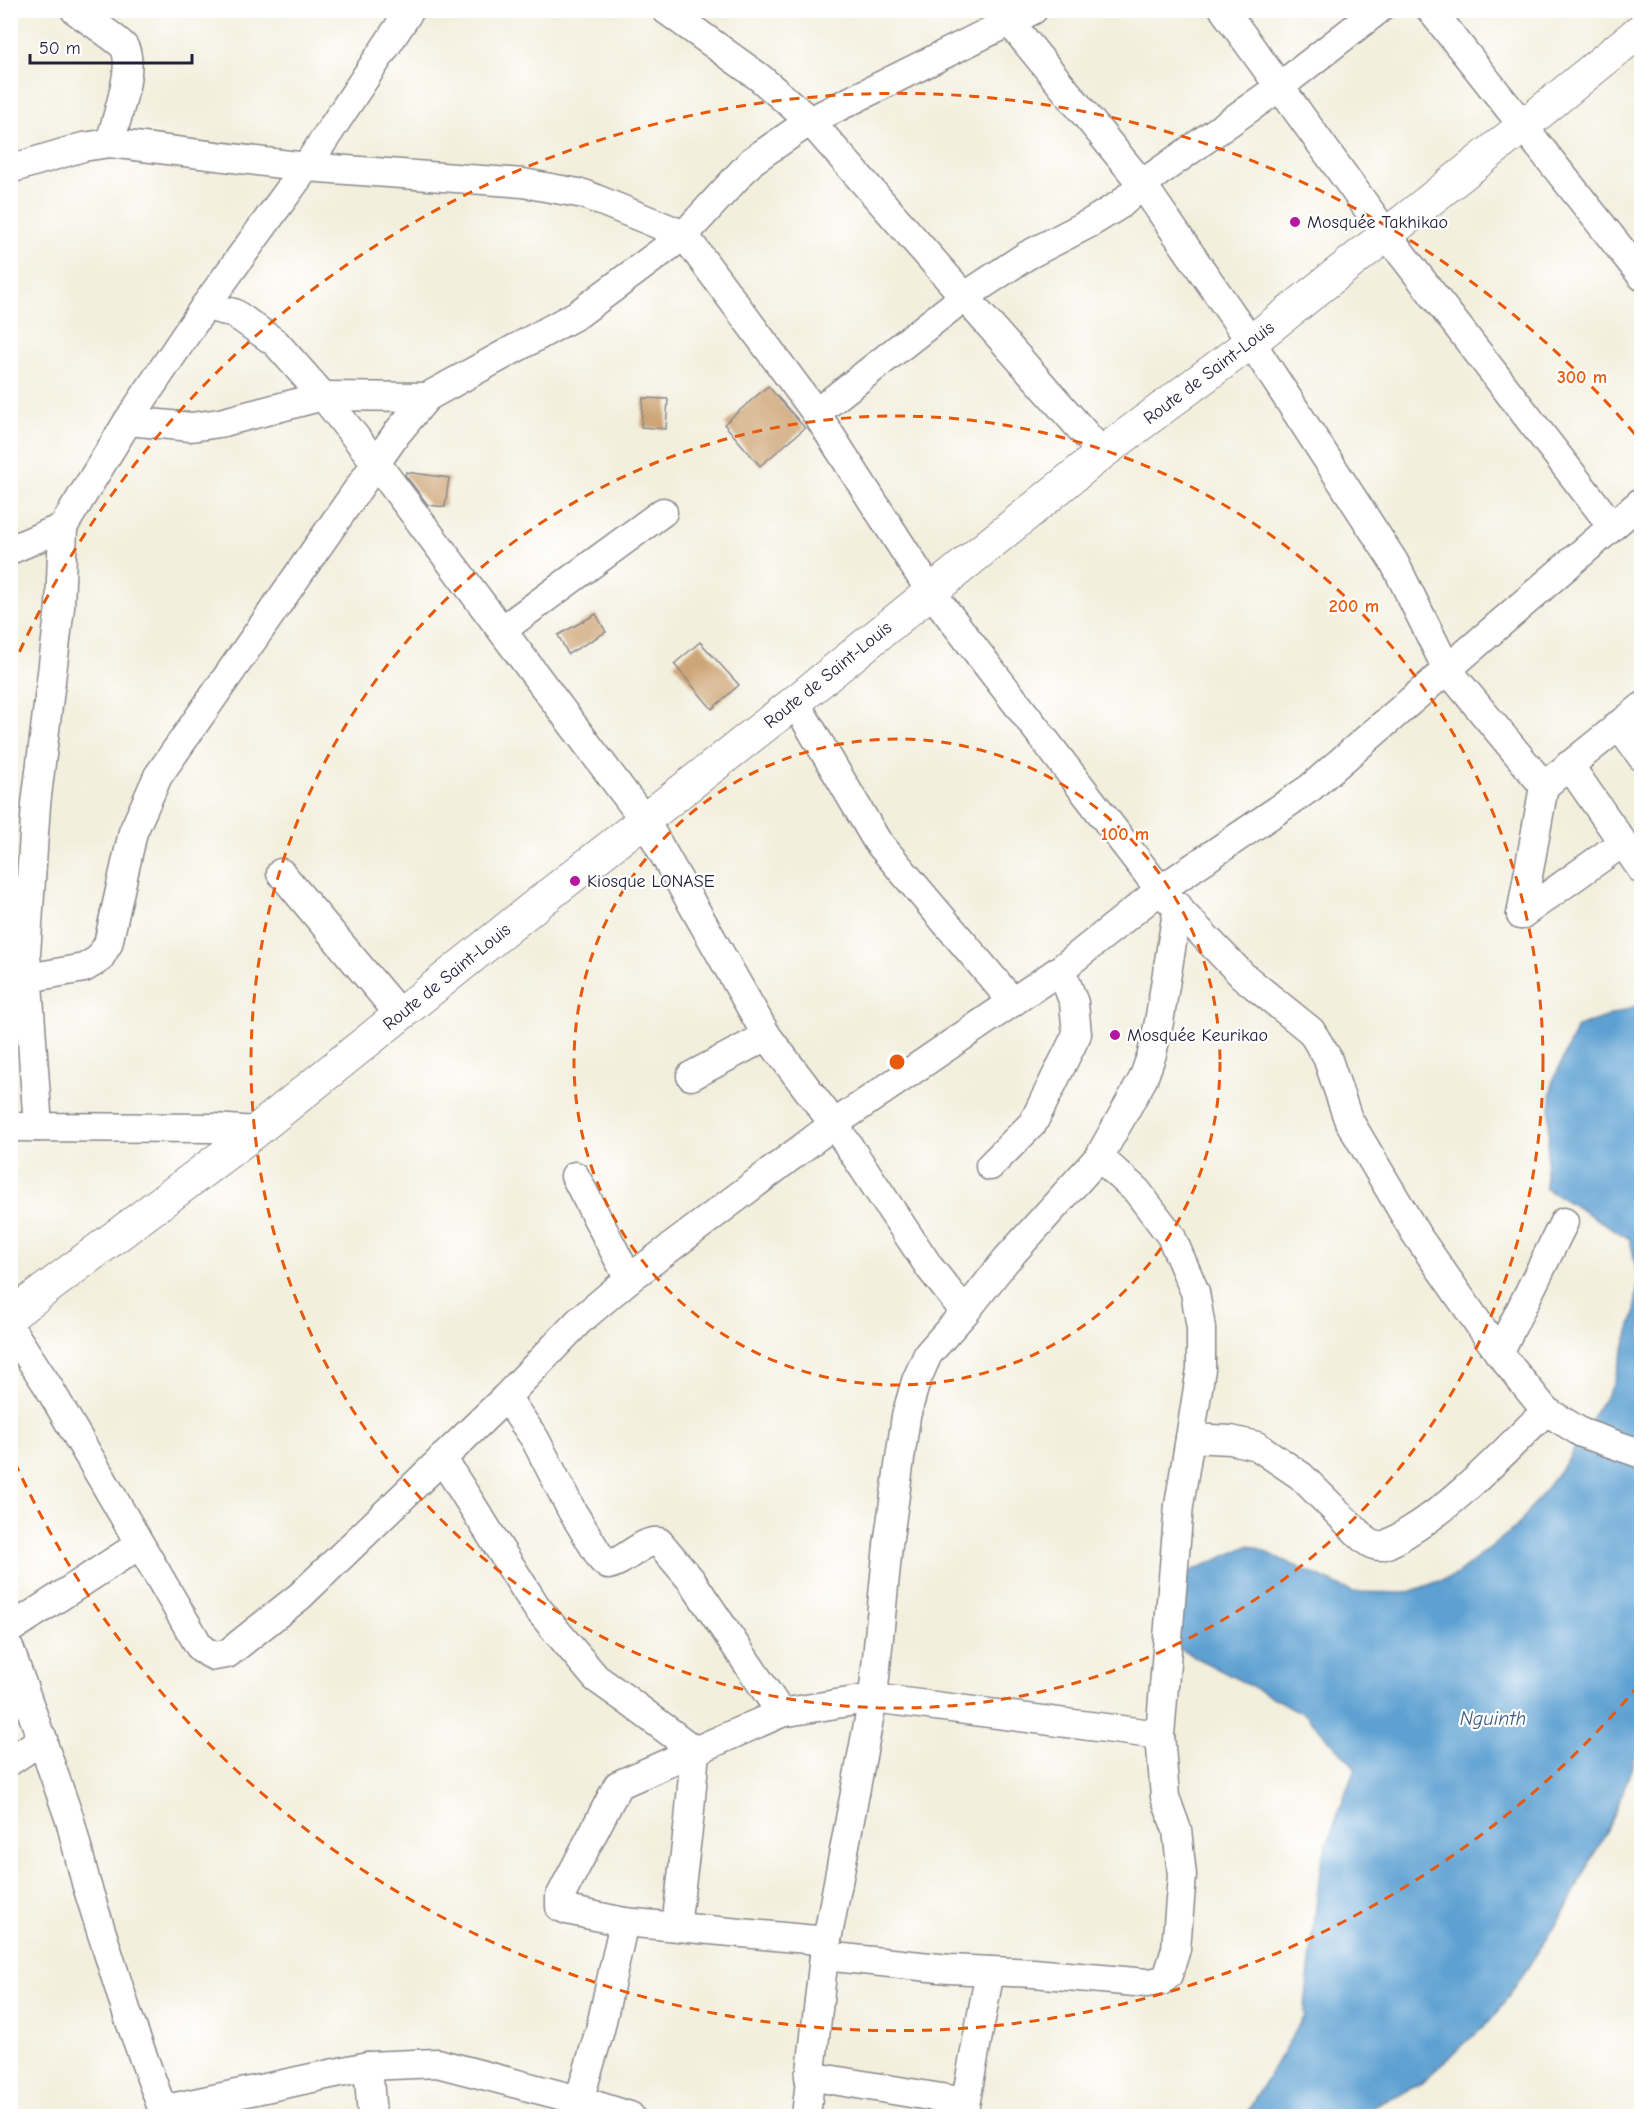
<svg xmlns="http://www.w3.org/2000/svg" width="1652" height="2127" font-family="'Comic Neue',sans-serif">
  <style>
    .water { fill: #5da0d1; stroke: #406186; stroke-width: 1.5 }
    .building { fill: #cea576 }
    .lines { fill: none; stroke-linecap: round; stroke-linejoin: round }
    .minor-casing { stroke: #8a888c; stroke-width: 31 }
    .major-casing { stroke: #8a888c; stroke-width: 35 }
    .minor { stroke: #fff; stroke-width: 28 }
    .major { stroke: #fff; stroke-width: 33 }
    .ring { fill: none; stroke: #e8590c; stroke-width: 3; stroke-dasharray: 10 8 }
    .poi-dot { fill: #b5179e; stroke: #fff; stroke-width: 2 }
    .labels { text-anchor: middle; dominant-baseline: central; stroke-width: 4.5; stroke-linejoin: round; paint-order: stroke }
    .poi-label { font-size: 18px; fill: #22223b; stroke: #fff; text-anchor: start }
    .street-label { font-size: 18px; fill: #22223b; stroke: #fff }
    .water-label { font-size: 20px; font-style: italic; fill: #3d5b7e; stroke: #fff }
    .centre { fill: #e8590c; stroke: #fff; stroke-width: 3 }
    .ring-label { font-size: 18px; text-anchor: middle; font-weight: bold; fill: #e8590c; stroke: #fff; stroke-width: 4.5; stroke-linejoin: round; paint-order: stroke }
  </style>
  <rect width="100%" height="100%" fill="#fff"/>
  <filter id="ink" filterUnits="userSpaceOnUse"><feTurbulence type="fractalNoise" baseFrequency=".0167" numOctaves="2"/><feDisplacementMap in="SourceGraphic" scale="12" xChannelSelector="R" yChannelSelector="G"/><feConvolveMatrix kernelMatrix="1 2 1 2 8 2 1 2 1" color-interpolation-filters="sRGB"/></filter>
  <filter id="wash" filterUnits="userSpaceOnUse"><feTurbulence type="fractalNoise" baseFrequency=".008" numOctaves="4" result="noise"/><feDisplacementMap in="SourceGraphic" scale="24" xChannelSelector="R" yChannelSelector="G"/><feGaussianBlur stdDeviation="1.35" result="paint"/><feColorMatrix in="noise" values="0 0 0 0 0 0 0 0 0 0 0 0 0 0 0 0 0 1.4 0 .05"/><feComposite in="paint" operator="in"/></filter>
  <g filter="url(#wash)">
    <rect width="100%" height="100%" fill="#f3efdd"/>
    <path class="water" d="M 1641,1004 L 1641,1742 L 1614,1816 L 1567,1907 L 1498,2013 L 1420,2084 L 1371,2108 L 1369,2116 L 1245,2116 L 1304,2016 L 1321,1862 L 1355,1767 L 1306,1715 L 1174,1646 L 1180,1576 L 1250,1545 L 1353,1592 L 1406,1593 L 1456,1575 L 1517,1526 L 1568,1460 L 1582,1433 L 1612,1387 L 1635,1313 L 1638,1276 L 1630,1239 L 1545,1188 L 1552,1083 L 1577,1027 Z"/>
    <g id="blocks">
      <g class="building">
        <path d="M 768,386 L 805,428 L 760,466 L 724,424 Z"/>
        <path d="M 643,398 L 668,399 L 666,429 L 641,427 Z"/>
        <path d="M 406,472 L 449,478 L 445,507 L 428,505 L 405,475 Z"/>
        <path d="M 596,614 L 606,632 L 568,654 L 558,635 Z"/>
        <path d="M 700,642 L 739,685 L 712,709 L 674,664 Z"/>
      </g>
    </g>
  </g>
  <g filter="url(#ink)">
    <use href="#blocks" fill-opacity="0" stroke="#8a888c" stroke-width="1.5"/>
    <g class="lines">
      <defs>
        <g id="minor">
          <path d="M 75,10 C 84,17 119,40 124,47 C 136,66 115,122 110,143 L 306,167 L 523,183 L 584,194 L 684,235 L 578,314 L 427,397 L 397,433 L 376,463 L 645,821 L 767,1036 L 834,1124 L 930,1268 L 965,1312 L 1006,1260 L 1099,1157 L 1143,1079 L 1152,1054 L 1159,1022 L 1178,906"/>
          <path d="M 666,10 L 759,77 L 810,121 L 1102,453"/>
          <path d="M 1000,10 L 1142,184 L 1251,342 L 1394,562 L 1447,669 L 1544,786"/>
          <path d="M 1033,10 L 810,121 L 752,161 L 684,235 L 816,413 L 931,592 L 1160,890 L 1243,976 L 1311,1031 L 1327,1057 L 1348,1119 L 1416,1234 L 1499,1353 L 1546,1411 L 1582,1433 L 1642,1454"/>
          <path d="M 1224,10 L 1387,235 L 1612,526"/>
          <path d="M 1431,10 L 1642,276"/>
          <path d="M 10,169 L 83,147 L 110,143"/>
          <path d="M 816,413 L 964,297 L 1026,256 L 1090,223 L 1121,204 L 1142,184 L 1278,88 L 1378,10"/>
          <path d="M 128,421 L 191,427 L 220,423 L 323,396 L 427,397"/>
          <path d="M 10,550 L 63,527 L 128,421 L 205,306 L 306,167 L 410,10"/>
          <path d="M 502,630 L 663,512"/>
          <path d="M 795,702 L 877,841 L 1012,1001"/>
          <path d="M 1618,725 L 1642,757"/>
          <path d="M 1569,765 L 1642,870"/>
          <path d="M 281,873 L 400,1015"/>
          <path d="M 1521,915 L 1544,786 L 1642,707"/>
          <path d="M 1521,915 L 1622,843"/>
          <path d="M 28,978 L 84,968 L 99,959 L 108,944 L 133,832 L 158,776 L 376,463 L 323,396 L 276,343 L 234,313 L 205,306"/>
          <path d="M 691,1076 L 767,1036"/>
          <path d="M 10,1127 L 214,1128 L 256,1131"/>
          <path d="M 38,1127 L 26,954 L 36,804 L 60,607 L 63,527"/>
          <path d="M 1099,1157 L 1137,1191 L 1171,1236 L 1195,1292 L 1201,1328 L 1201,1369 L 1190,1438"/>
          <path d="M 990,1166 L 1033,1123 L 1077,1034 L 1074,1003 L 1061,969"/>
          <path d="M 575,1176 L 629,1279"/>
          <path d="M 10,1328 L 48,1386 L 201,1649 L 214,1656 L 227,1654 L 300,1596 L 506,1397 L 579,1321 L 629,1279 L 834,1124 L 1061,969 L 1160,890 L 1310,788 L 1642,501"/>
          <path d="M 1499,1353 L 1564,1222"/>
          <path d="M 506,1397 L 535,1439 L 572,1511 L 602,1560 L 608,1565 C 625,1562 643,1539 659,1542 L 691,1580 L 781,1713"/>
          <path d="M 442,1458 L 537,1608 L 596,1678 L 627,1700 L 695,1751 L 689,1821 L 676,1926"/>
          <path d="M 10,1629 L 139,1545"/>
          <path d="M 10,1650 L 70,1820 L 86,1883 L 128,2016 L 165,2116"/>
          <path d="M 10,1761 L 43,1739"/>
          <path d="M 624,1922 L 567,1910 L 560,1907 L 560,1897 L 618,1785 L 781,1713 L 873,1698 L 1160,1735"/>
          <path d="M 824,1956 L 949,1969 L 1033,1973 L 1147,1983 L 1161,1981 L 1168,1975 L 1176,1949 L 1182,1875 L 1177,1830 L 1165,1797 L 1160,1735 L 1179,1505 L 1190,1438 L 1231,1440 L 1257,1446 L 1301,1476 L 1364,1539 C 1369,1543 1373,1546 1380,1546 C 1389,1545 1398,1538 1405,1534 C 1459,1502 1501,1454 1546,1411"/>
          <path d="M 368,2066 L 372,2116"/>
          <path d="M 809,2076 L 965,2102"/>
          <path d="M 579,2100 L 600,2030 L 624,1922 L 827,1941"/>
          <path d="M 162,2110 L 368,2066 L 437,2063 L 579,2100 L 630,2116"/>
          <path d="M 806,2116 L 824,1956 L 873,1698 L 888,1545 L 906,1416 L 916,1381 L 928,1354 L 965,1312"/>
          <path d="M 963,2116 L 990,1971"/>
        </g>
        <path id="major" d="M 10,1316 L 256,1131 L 541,901 L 795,702 L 1102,453 L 1251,342 L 1522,127 L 1642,29"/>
      </defs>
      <use href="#minor" class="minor-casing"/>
      <use href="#major" class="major-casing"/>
      <use href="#minor" class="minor"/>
      <use href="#major" class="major"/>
    </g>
  </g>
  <g class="ring">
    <circle cx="897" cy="1062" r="323"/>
    <circle cx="897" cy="1062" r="646"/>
    <path d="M1639 1685A969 969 0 0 1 12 1456M12 668A969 969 0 0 1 1639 439"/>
  </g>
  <g class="poi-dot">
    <circle cx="1295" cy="222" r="6"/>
    <circle cx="575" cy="881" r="6"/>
    <circle cx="1115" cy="1035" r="6"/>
  </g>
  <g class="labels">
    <g class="poi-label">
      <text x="1307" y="222">Mosquée Takhikao</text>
      <text x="587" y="881">Kiosque LONASE</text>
      <text x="1127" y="1035">Mosquée Keurikao</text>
    </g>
    <g class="street-label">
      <text transform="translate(1209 373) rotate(-37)">Route de Saint-Louis</text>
      <text transform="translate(828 675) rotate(-39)">Route de Saint-Louis</text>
      <text transform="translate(447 977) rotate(-39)">Route de Saint-Louis</text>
    </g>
    <g class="water-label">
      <text x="1493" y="1718">Nguinth</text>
    </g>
  </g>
  <circle cx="897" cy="1062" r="9" class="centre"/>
  <g class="ring-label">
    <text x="1582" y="383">300 m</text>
    <text x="1354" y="612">200 m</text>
    <text x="1125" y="840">100 m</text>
  </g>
  <rect width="1652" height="2127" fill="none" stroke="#fff" stroke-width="36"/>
  <path d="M30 54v9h162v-9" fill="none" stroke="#22223b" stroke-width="3"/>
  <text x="39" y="54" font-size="18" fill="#22223b" stroke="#ffffff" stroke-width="4.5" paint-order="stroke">50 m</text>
</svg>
